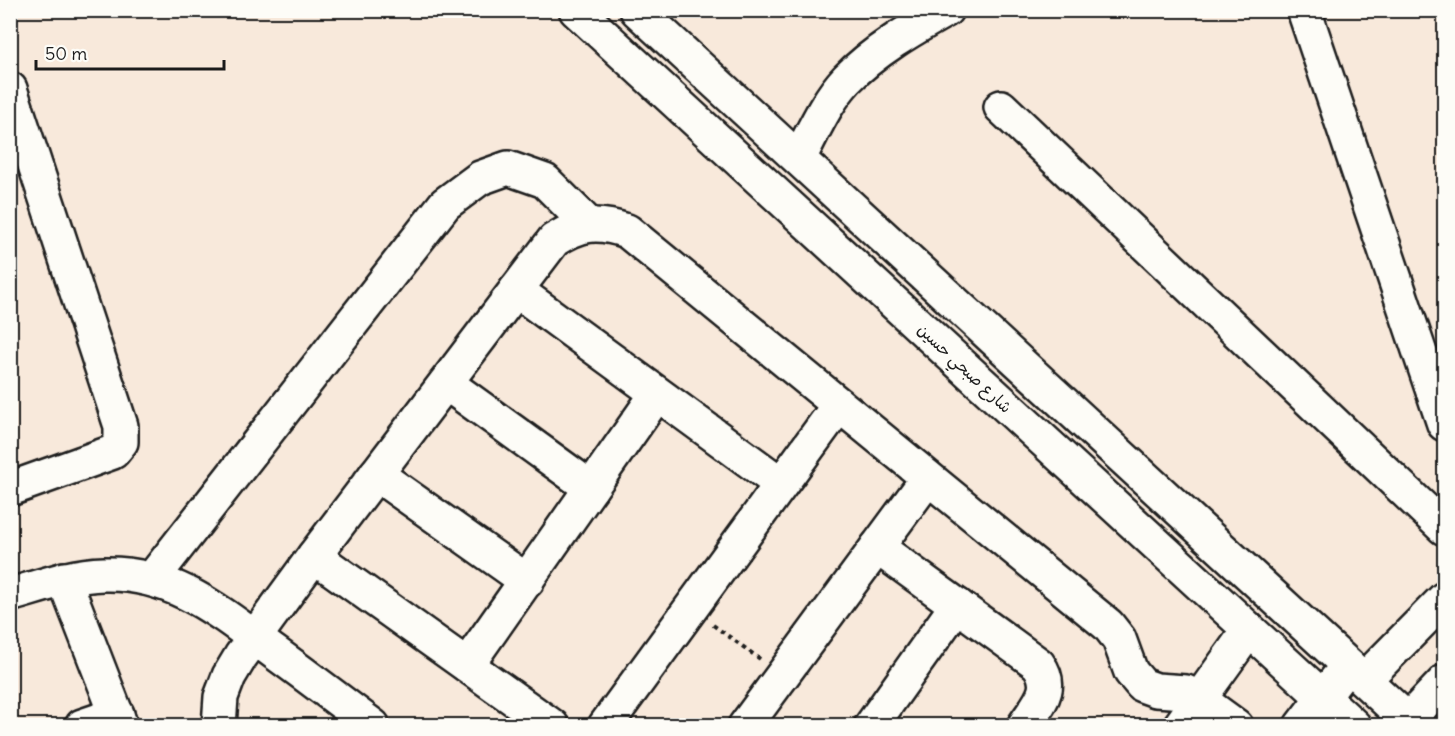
<svg xmlns="http://www.w3.org/2000/svg" width="1455" height="736" font-family="Delius,'Playpen Sans Arabic',sans-serif">
  <style>
    .lines { fill: none; stroke-linecap: round; stroke-linejoin: round }
    .minor-casing { stroke: #1c1c1c; stroke-width: 38 }
    .path { stroke: #1c1c1c; stroke-width: 4; stroke-dasharray: 4.5 4.5; stroke-linecap: butt }
    .minor { stroke: #fdfcf7; stroke-width: 33 }
    .labels { text-anchor: middle; dominant-baseline: central; stroke-width: 4.5; stroke-linejoin: round; paint-order: stroke }
    .street-label { font-size: 16px; fill: #1c1c1c; stroke: #fdfcf7 }
  </style>
  <rect width="100%" height="100%" fill="#f8e9db"/>
  <filter id="ink" filterUnits="userSpaceOnUse"><feTurbulence type="fractalNoise" baseFrequency=".0167" numOctaves="2"/><feDisplacementMap in="SourceGraphic" scale="12" xChannelSelector="R" yChannelSelector="G"/><feConvolveMatrix kernelMatrix="1 2 1 2 8 2 1 2 1" color-interpolation-filters="sRGB"/></filter>
  <g filter="url(#ink)">
    <g class="lines">
      <defs>
        <g id="minor">
          <path d="M 576,10 L 1354,726"/>
          <path d="M 637,10 L 1414,726"/>
          <path d="M 1304,10 L 1444,424"/>
          <path d="M 10,89 L 121,426 L 121,442 L 113,452 L 10,489"/>
          <path d="M 1001,107 L 1444,528"/>
          <path d="M 799,158 C 813,132 826,101 847,79 C 874,51 912,29 946,10"/>
          <path d="M 516,290 L 781,484"/>
          <path d="M 446,383 L 591,488"/>
          <path d="M 376,474 L 527,581"/>
          <path d="M 877,547 L 1038,664 C 1056,689 1038,704 1024,726"/>
          <path d="M 314,556 L 552,726"/>
          <path d="M 64,579 L 121,726"/>
          <path d="M 152,579 L 445,204 L 480,178 L 508,168 L 545,181 L 589,225"/>
          <path d="M 10,595 C 41,586 71,575 104,574 C 174,572 221,613 274,652 C 307,676 340,701 373,726"/>
          <path d="M 467,665 L 657,394"/>
          <path d="M 1365,679 L 1444,599"/>
          <path d="M 1408,720 L 1444,682"/>
          <path d="M 82,726 L 117,714"/>
          <path d="M 219,726 L 221,697 L 229,676 L 241,656 L 314,556 L 554,240 C 581,223 597,221 627,231 L 1108,625 L 1119,639 L 1131,672 L 1142,685 L 1156,690 L 1186,692 L 1199,699 L 1236,726"/>
          <path d="M 605,726 L 839,405"/>
          <path d="M 745,726 L 928,478"/>
          <path d="M 871,726 L 957,605"/>
          <path d="M 1180,726 L 1249,630"/>
          <path d="M 1301,726 L 1337,679"/>
        </g>
      </defs>
      <use href="#minor" class="minor-casing"/>
      <path class="path" d="M 713,625 L 760,659"/>
      <use href="#minor" class="minor"/>
    </g>
  </g>
  <g class="labels">
    <g class="street-label">
      <text transform="translate(965 368) rotate(43)">شارع صبحي حسين</text>
    </g>
  </g>
  <rect width="1455" height="736" fill="none" stroke="#fdfcf7" stroke-width="36"/>
  <rect x="18" y="18" width="1419" height="700" fill="none" stroke="#1c1c1c" stroke-width="2" filter="url(#ink)"/>
  <path d="M36 60v9h188v-9" fill="none" stroke="#1c1c1c" stroke-width="3"/>
  <text x="45" y="60" font-size="18" fill="#1c1c1c" stroke="#fdfcf7" stroke-width="4.5" paint-order="stroke">50 m</text>
</svg>
